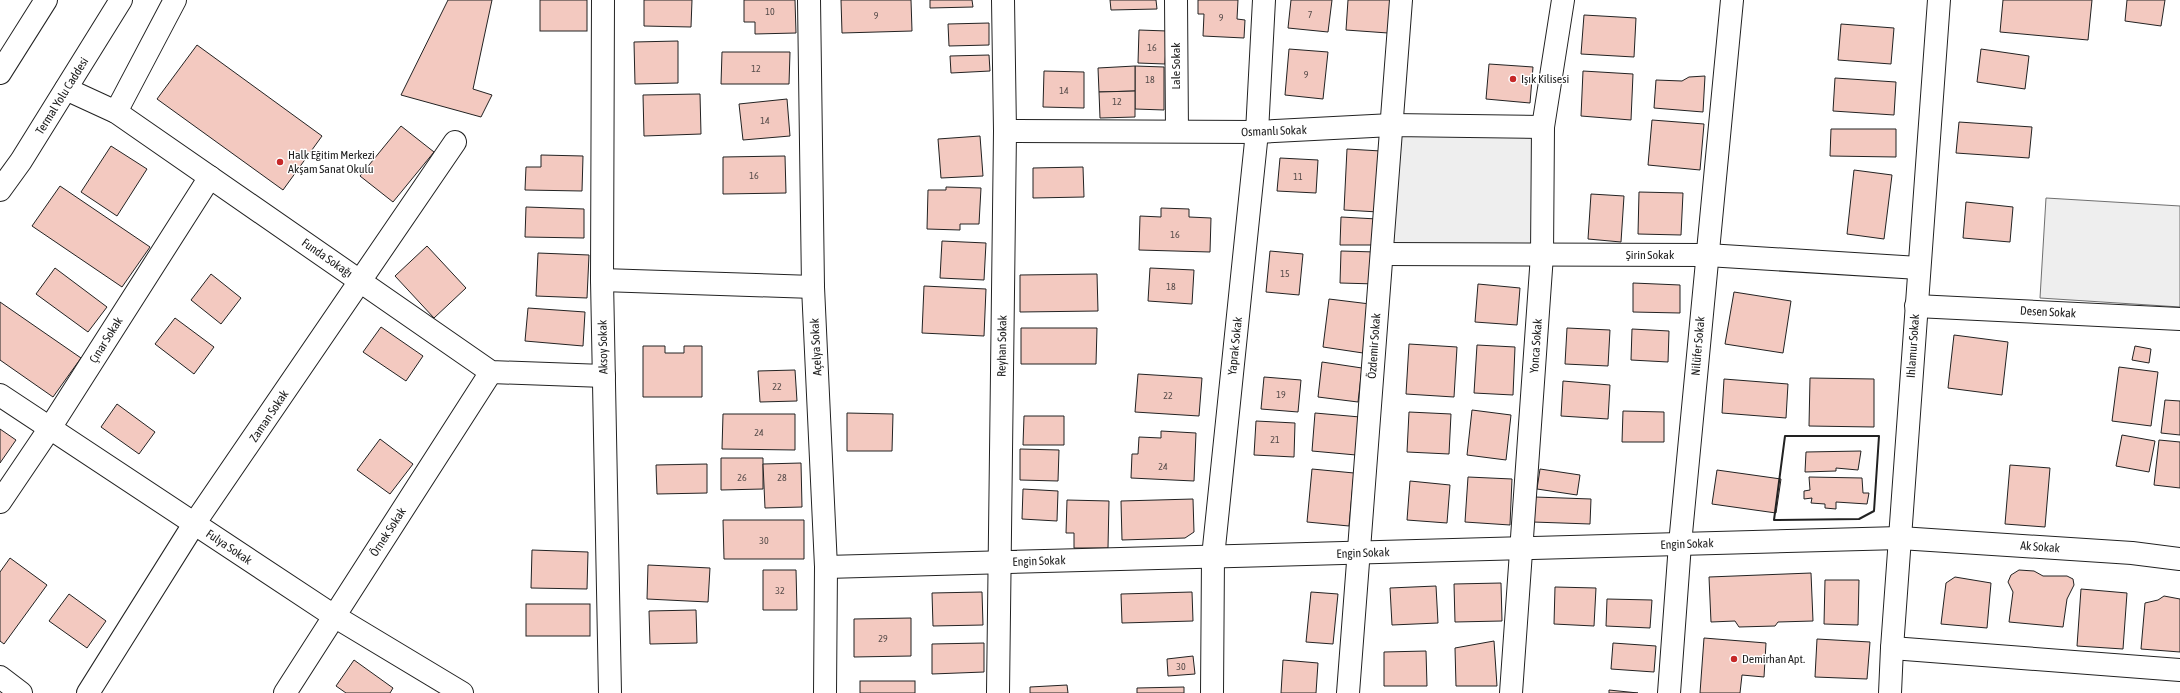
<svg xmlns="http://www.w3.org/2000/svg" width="2180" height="693" font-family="'Asap Condensed',sans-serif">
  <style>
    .green { fill: #eee; stroke: #6f6f6f }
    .building { fill: #f3c9c0; stroke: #222 }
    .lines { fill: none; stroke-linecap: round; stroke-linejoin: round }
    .minor-casing { stroke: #222; stroke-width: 24 }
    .major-casing { stroke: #222; stroke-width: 24 }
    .minor { stroke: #fff; stroke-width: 22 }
    .major { stroke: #fff; stroke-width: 22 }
    .wall { stroke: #222; stroke-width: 2 }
    .poi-dot { fill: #c62828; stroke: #fff; stroke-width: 1.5 }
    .labels { text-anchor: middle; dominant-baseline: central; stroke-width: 3; stroke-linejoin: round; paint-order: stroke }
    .number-label { font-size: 10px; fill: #564c4a }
    .street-label { font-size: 12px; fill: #222; stroke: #fff }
    .poi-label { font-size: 12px; fill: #222; stroke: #fff; text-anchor: start }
  </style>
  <rect width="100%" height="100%" fill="#fff"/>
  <g class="green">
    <path d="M 1399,132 L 1537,132 L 1535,249 L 1393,251 Z"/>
    <path d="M 2046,198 L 2180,206 L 2180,307 L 2040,298 Z"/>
  </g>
  <g class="building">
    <path d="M 448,0 L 492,0 L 473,89 L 492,95 L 481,117 L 401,95 Z"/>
    <rect x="540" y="0" width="47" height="31"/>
    <path d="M 644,0 L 692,0 L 691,27 L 644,26 Z"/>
    <path d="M 744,0 L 795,0 L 796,33 L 755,34 L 755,22 L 744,22 Z"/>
    <path d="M 841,0 L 911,0 L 912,31 L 842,33 Z"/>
    <path d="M 930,0 L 972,0 L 973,7 L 930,8 Z"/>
    <path d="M 1110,0 L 1156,0 L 1157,9 L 1111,10 Z"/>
    <path d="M 1198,0 L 1238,0 L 1237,19 L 1245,20 L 1244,38 L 1203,36 L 1204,14 L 1198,14 Z"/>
    <path d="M 1291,0 L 1332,0 L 1328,32 L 1288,28 Z"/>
    <path d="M 1348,0 L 1390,0 L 1388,33 L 1346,30 Z"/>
    <path d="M 2003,0 L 2092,0 L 2088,40 L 2000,32 Z"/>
    <path d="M 2127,0 L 2165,0 L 2161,26 L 2125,21 Z"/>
    <path d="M 1584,15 L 1636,18 L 1634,57 L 1581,54 Z"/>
    <path d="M 989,23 L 989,45 L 949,46 L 948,24 Z"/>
    <path d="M 1841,24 L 1894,28 L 1891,64 L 1838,60 Z"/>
    <path d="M 1139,30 L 1167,31 L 1165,64 L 1138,63 Z"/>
    <path d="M 678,41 L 678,83 L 635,84 L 634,42 Z"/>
    <path d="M 197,45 L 322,136 L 283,190 L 157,99 Z"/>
    <path d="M 1289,49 L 1328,52 L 1323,99 L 1285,95 Z"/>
    <path d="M 1981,49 L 2029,56 L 2025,89 L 1977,82 Z"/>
    <path d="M 722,52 L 790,52 L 789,84 L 721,84 Z"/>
    <path d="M 989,55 L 990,71 L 951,73 L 950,56 Z"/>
    <path d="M 1489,64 L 1533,67 L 1530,103 L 1486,99 Z"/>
    <path d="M 1135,66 L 1164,67 L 1164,110 L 1135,109 Z"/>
    <path d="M 1135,66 L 1135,91 L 1099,92 L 1098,68 Z"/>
    <path d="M 1044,71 L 1084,72 L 1084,108 L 1043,107 Z"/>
    <path d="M 1583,71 L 1633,74 L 1631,120 L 1581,116 Z"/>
    <path d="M 1705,76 L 1703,112 L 1654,108 L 1656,80 L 1682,81 L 1689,77 Z"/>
    <path d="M 1835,78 L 1896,82 L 1894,115 L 1833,111 Z"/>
    <path d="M 1135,91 L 1135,117 L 1100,118 L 1099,92 Z"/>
    <path d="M 700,94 L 701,134 L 644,136 L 643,95 Z"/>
    <path d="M 787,99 L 790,136 L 743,140 L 739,104 Z"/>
    <path d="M 1652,120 L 1704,124 L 1700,170 L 1648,165 Z"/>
    <path d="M 1959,122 L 2032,127 L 2029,158 L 1956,153 Z"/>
    <path d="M 401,126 L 434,152 L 393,202 L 360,176 Z"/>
    <path d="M 1831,129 L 1896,129 L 1896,157 L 1830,156 Z"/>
    <path d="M 980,136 L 983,176 L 941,178 L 938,139 Z"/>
    <path d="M 111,146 L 147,169 L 117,216 L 81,192 Z"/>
    <path d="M 1347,149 L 1381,151 L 1378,212 L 1344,210 Z"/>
    <path d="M 541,155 L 583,156 L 582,191 L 525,190 L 526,167 L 541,167 Z"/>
    <path d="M 785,156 L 786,193 L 723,194 L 723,157 Z"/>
    <path d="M 1280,158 L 1318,160 L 1316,193 L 1277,191 Z"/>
    <path d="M 1083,167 L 1084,197 L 1033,198 L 1033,168 Z"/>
    <path d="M 1854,170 L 1892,175 L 1884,239 L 1847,234 Z"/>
    <path d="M 60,186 L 150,247 L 122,287 L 32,226 Z"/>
    <path d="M 946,187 L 981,188 L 979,224 L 960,224 L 960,230 L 927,229 L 928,190 L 946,190 Z"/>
    <path d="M 1639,192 L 1683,193 L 1681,235 L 1638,234 Z"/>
    <path d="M 1591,194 L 1624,196 L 1621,242 L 1588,239 Z"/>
    <path d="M 1966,202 L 2013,207 L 2010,242 L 1963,238 Z"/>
    <path d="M 526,207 L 584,209 L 584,238 L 525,237 Z"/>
    <path d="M 1161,208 L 1189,209 L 1189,217 L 1211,218 L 1210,252 L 1139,250 L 1140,216 L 1161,217 Z"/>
    <path d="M 1341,217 L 1377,219 L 1376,245 L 1340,245 Z"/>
    <path d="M 942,241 L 986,243 L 984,280 L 940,278 Z"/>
    <path d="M 427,246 L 466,288 L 434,318 L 395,276 Z"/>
    <path d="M 1270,251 L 1303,254 L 1299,295 L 1266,292 Z"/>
    <path d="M 1341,251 L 1376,252 L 1376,284 L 1340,283 Z"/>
    <path d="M 538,253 L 589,255 L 587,298 L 536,296 Z"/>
    <path d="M 55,268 L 107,307 L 88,332 L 36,294 Z"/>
    <path d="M 1150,268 L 1194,270 L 1192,304 L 1148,301 Z"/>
    <path d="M 211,274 L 241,298 L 221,324 L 191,300 Z"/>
    <path d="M 1097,274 L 1098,311 L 1020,312 L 1020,275 Z"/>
    <path d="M 1633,283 L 1680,285 L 1680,313 L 1633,312 Z"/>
    <path d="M 1478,284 L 1520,288 L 1517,325 L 1475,322 Z"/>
    <path d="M 924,286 L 986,289 L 984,336 L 922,333 Z"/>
    <path d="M 1734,292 L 1791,301 L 1783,353 L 1725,344 Z"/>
    <path d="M 1329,299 L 1370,304 L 1363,353 L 1323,347 Z"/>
    <path d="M 0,302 L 81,358 L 53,397 L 0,360 Z"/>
    <path d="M 528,308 L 585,312 L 583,346 L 525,341 Z"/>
    <path d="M 175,318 L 214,347 L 194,374 L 155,344 Z"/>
    <path d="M 381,327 L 423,356 L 406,381 L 363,352 Z"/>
    <path d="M 1021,328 L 1097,328 L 1096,364 L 1021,364 Z"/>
    <path d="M 1567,328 L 1610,330 L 1608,366 L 1565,364 Z"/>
    <path d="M 1632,329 L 1669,331 L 1668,362 L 1631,360 Z"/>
    <path d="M 1954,335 L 2008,342 L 2002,395 L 1948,388 Z"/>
    <path d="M 1409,344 L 1457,347 L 1454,397 L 1406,394 Z"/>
    <path d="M 1477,345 L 1515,347 L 1513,395 L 1474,393 Z"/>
    <path d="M 643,346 L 665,346 L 665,353 L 684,353 L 684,346 L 702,346 L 702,397 L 643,397 Z"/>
    <path d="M 2135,346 L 2151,349 L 2149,363 L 2132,360 Z"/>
    <path d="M 1322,362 L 1362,368 L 1358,402 L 1318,397 Z"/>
    <path d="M 2119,367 L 2158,372 L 2151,426 L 2112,421 Z"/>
    <path d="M 795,370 L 797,401 L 760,402 L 758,371 Z"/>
    <path d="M 1138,374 L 1202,378 L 1199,416 L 1135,412 Z"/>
    <path d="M 1264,377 L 1301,380 L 1298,412 L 1261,409 Z"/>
    <path d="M 1810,378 L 1874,379 L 1874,427 L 1809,426 Z"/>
    <path d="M 1724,379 L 1788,384 L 1786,418 L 1722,413 Z"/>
    <path d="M 1563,381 L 1610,385 L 1608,419 L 1561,416 Z"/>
    <path d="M 2165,400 L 2180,401 L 2180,435 L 2161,433 Z"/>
    <path d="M 117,404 L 155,432 L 139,454 L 101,427 Z"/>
    <path d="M 1472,410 L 1511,415 L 1506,460 L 1467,455 Z"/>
    <path d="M 1623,411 L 1664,412 L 1664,442 L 1622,442 Z"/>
    <path d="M 1409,412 L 1451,414 L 1449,454 L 1407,452 Z"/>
    <path d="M 847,413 L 893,414 L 892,451 L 847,451 Z"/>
    <path d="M 1315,413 L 1360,417 L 1356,455 L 1312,451 Z"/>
    <path d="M 723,414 L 795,414 L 795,450 L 722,449 Z"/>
    <path d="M 1024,416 L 1064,416 L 1064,445 L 1023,445 Z"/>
    <path d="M 1256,421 L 1295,423 L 1294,457 L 1254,455 Z"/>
    <path d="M 0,429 L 16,440 L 0,463 Z"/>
    <path d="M 1161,431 L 1196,433 L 1194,481 L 1131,478 L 1132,454 L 1138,454 L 1139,437 L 1161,438 Z"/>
    <path d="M 2122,435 L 2155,441 L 2149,472 L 2116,466 Z"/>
    <path d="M 380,439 L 413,464 L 390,494 L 357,470 Z"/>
    <path d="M 2159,440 L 2180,442 L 2180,488 L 2154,485 Z"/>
    <path d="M 1020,449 L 1059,450 L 1058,481 L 1020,480 Z"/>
    <path d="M 1861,451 L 1858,470 L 1836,468 L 1836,471 L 1805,472 L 1806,452 Z"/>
    <path d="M 721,458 L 763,458 L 763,489 L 721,490 Z"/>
    <path d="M 801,463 L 802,507 L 765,508 L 763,464 Z"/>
    <path d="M 707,464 L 707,493 L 657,494 L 656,465 Z"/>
    <path d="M 2010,465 L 2050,468 L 2045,527 L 2005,524 Z"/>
    <path d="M 1312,469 L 1354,473 L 1349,526 L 1307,522 Z"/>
    <path d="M 1540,469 L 1580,475 L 1577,495 L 1537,489 Z"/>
    <path d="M 1717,470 L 1781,479 L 1776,513 L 1712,504 Z"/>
    <path d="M 1468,477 L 1512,479 L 1510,525 L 1465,522 Z"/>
    <path d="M 1809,477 L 1862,478 L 1863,493 L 1869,493 L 1867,504 L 1836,502 L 1836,509 L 1825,508 L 1825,504 L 1811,503 L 1812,498 L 1804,499 L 1804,491 L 1810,490 Z"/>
    <path d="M 1410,481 L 1450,485 L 1447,523 L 1407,520 Z"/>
    <path d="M 1023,489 L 1058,491 L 1057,521 L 1022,519 Z"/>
    <path d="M 1535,497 L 1591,499 L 1590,524 L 1533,522 Z"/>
    <path d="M 1193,499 L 1194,532 L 1185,538 L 1122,540 L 1121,501 Z"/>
    <path d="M 1067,500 L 1109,501 L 1108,548 L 1074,548 L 1074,533 L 1066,533 Z"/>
    <path d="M 723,520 L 804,520 L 804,559 L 724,559 Z"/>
    <path d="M 532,550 L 588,552 L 587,589 L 531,588 Z"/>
    <path d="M 10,558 L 47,585 L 4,644 L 0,641 L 0,572 Z"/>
    <path d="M 648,565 L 710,568 L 708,602 L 647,599 Z"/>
    <path d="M 763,570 L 796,570 L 797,610 L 763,610 Z"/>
    <path d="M 2019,570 L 2034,571 L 2043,576 L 2067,576 L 2073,579 L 2074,585 L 2067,599 L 2063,627 L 2009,622 L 2013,592 L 2008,582 L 2011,575 Z"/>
    <path d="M 1811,573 L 1813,621 L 1778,622 L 1775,626 L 1739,627 L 1735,621 L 1711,622 L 1709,577 Z"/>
    <path d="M 1955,577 L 1991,583 L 1987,628 L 1941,624 L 1946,583 Z"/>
    <path d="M 1825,580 L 1859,580 L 1858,625 L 1824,624 Z"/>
    <path d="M 1501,583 L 1502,621 L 1455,622 L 1454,584 Z"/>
    <path d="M 1436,586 L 1438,623 L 1392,625 L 1390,588 Z"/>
    <path d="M 1555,587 L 1596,588 L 1594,626 L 1554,624 Z"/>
    <path d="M 2081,589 L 2127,593 L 2123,649 L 2077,646 Z"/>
    <path d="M 982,592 L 983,625 L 933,626 L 932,593 Z"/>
    <path d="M 1192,592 L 1193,621 L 1122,623 L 1121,594 Z"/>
    <path d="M 1311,592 L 1338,594 L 1333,644 L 1306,642 Z"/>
    <path d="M 69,594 L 106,621 L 87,648 L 49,621 Z"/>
    <path d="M 2164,596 L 2180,599 L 2180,652 L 2141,649 L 2145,603 L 2158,600 Z"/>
    <path d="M 1607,599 L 1652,600 L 1650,628 L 1606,626 Z"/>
    <rect x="526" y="604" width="64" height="32"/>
    <path d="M 696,610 L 697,643 L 650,644 L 649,611 Z"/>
    <path d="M 911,618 L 911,656 L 854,657 L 854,619 Z"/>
    <path d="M 1704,638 L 1766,643 L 1764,677 L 1742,675 L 1740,693 L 1700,693 Z"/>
    <path d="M 1817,639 L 1870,642 L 1867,679 L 1815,677 Z"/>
    <path d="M 1494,641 L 1497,686 L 1456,686 L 1455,648 Z"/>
    <path d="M 984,643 L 984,672 L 932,674 L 932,644 Z"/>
    <path d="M 1613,643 L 1656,646 L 1654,672 L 1611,669 Z"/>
    <path d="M 1426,651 L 1427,686 L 1384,686 L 1384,652 Z"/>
    <path d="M 1193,656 L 1195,674 L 1168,676 L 1167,659 Z"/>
    <path d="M 354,660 L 393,688 L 390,693 L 346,693 L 336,686 Z"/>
    <path d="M 1283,660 L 1318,663 L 1316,693 L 1281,693 Z"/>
    <rect x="860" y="681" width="55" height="12"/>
    <path d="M 1067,685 L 1068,693 L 1030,693 L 1030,687 Z"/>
    <path d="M 1184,687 L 1184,693 L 1137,693 L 1137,688 Z"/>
    <path d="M 1609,690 L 1638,693 L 1609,693 Z"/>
  </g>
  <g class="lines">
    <defs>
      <g id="minor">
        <path d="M 603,0 L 602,280 L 610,693"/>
        <path d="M 809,0 L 813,287 L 826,567 L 825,693"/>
        <path d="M 1176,0 L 1177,131"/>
        <path d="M 66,89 L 116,112 L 491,372 L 604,376"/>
        <path d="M 116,112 L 175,0"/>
        <path d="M 1005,131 L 1257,132 L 1392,125 L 1543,127"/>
        <path d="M 1382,254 L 1707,255 L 1919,268"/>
        <path d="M 602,280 L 813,287"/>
        <path d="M 1916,306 L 2180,319"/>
        <path d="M 0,395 L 334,616 L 462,693"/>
        <path d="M 0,502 L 50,428 L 210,177"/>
        <path d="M 826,567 L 1900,538 L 2132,553 L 2180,559"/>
        <path d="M 1892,648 L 2180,670"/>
        <path d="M 0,677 L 21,693"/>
        <path d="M 88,693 L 194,524 L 455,142"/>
        <path d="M 285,693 L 491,372"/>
        <path d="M 998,693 L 1005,131 L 1003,0"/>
        <path d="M 1212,693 L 1213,557 L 1257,132 L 1264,0"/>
        <path d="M 1348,693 L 1401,0"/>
        <path d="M 1511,693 L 1542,255 L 1543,127 L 1563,0"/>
        <path d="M 1669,693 L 1680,544 L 1732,0"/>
        <path d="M 1890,693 L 1892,648 L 1939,0"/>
      </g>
      <g id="major">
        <path d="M 0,73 L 46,0"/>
        <path d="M 0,190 L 21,161 L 121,0"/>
      </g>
    </defs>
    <use href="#minor" class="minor-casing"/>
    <use href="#major" class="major-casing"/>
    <use href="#minor" class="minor"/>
    <use href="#major" class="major"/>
    <path class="wall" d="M 1785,436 L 1879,436 L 1874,511 L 1859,519 L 1774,520 Z"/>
  </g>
  <g class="poi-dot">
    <circle cx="1513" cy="79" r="4"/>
    <circle cx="280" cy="162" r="4"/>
    <circle cx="1734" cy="659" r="4"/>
  </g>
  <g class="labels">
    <g class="number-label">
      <text x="770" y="11">10</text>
      <text x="1310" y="14">7</text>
      <text x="876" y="15">9</text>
      <text x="1221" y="17">9</text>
      <text x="1152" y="47">16</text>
      <text x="756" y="68">12</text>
      <text x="1306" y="74">9</text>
      <text x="1150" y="79">18</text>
      <text x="1064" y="90">14</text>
      <text x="1117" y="101">12</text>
      <text x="765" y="120">14</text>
      <text x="754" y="175">16</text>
      <text x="1298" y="176">11</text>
      <text x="1175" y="234">16</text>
      <text x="1285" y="273">15</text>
      <text x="1171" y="286">18</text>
      <text x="777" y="386">22</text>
      <text x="1281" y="394">19</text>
      <text x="1168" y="395">22</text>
      <text x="759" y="432">24</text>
      <text x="1275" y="439">21</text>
      <text x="1163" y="466">24</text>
      <text x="742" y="477">26</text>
      <text x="782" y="477">28</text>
      <text x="764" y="540">30</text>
      <text x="780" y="590">32</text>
      <text x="883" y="638">29</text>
      <text x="1181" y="666">30</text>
    </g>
    <g class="street-label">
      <text transform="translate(1176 66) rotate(-90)">Lale Sokak</text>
      <text transform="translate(62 96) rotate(-58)">Termal Yolu Caddesi</text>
      <text transform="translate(1274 131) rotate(-2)">Osmanlı Sokak</text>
      <text x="1650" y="255">Şirin Sokak</text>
      <text transform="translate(327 258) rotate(35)">Funda Sokağı</text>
      <text transform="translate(2048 312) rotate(3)">Desen Sokak</text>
      <text transform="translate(106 340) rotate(-58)">Çınar Sokak</text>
      <text transform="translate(1002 346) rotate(-89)">Reyhan Sokak</text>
      <text transform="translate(1235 346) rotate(-84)">Yaprak Sokak</text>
      <text transform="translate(1374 346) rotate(-86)">Özdemir Sokak</text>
      <text transform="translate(1536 346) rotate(-86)">Yonca Sokak</text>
      <text transform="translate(1698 346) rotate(-85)">Nilüfer Sokak</text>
      <text transform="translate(1913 346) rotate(-86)">Ihlamur Sokak</text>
      <text transform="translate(603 347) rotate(-91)">Aksoy Sokak</text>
      <text transform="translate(816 347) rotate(-93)">Açelya Sokak</text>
      <text transform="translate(269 416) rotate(-56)">Zaman Sokak</text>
      <text transform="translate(388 532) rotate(-57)">Örnek Sokak</text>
      <text transform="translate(1687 544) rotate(-2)">Engin Sokak</text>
      <text transform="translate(229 547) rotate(34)">Fulya Sokak</text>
      <text transform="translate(2040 547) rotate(4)">Ak Sokak</text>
      <text transform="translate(1363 553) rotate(-2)">Engin Sokak</text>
      <text transform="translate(1039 561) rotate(-2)">Engin Sokak</text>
    </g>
    <g class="poi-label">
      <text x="1521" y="79">Işık Kilisesi</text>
      <text x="288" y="155">Halk Eğitim Merkezi<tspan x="288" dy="14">Akşam Sanat Okulu</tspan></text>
      <text x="1742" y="659">Demirhan Apt.</text>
    </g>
  </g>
</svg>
